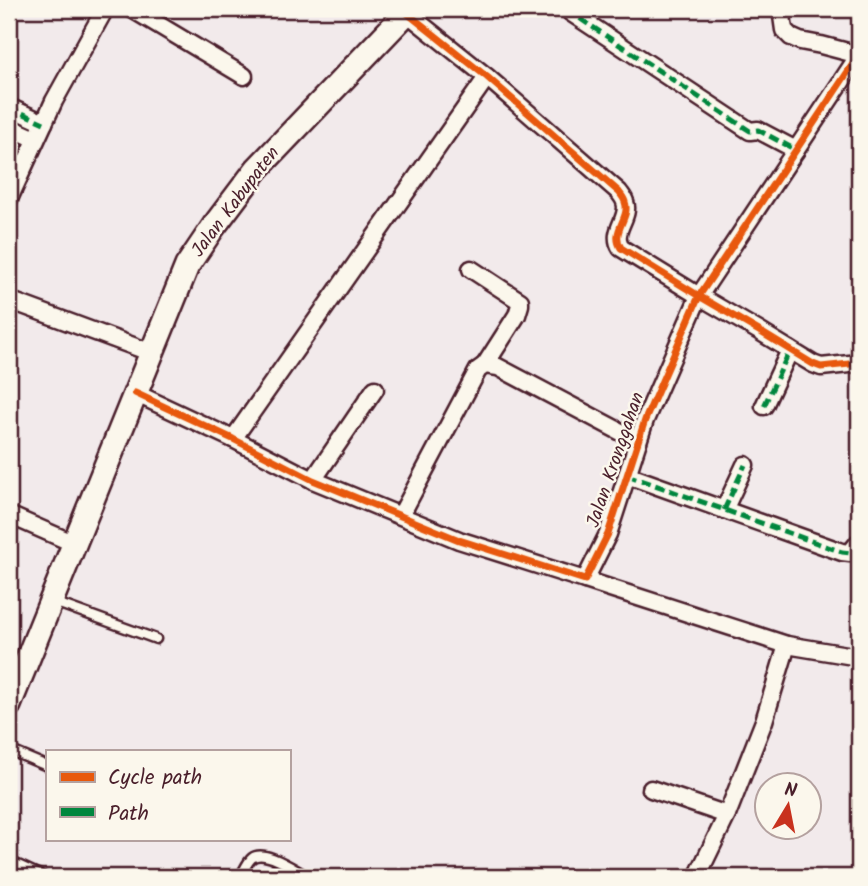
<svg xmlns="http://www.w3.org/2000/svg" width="868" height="886" font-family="Kalam,sans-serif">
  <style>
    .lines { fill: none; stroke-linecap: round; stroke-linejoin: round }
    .lane-casing { stroke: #4a1f2b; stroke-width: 13 }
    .street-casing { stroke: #4a1f2b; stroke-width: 21 }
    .secondary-casing { stroke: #4a1f2b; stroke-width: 28 }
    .lane { stroke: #fbf7ec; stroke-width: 8 }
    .street { stroke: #fbf7ec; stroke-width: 16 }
    .secondary { stroke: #fbf7ec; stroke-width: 23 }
    .quiet { stroke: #00873e; stroke-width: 5; stroke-dasharray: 10 5; stroke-linecap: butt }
    .cycleway-casing { stroke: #fbf7ec; stroke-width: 11 }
    .cycleway { stroke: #e8590c; stroke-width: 7 }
    .labels { text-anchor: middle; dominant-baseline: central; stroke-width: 5; stroke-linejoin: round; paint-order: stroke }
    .street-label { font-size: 19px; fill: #4a1f2b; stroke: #fbf7ec }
  </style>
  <rect width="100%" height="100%" fill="#f2eaeb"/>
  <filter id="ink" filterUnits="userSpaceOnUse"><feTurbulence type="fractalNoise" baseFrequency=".0143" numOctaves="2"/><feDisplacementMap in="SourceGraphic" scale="14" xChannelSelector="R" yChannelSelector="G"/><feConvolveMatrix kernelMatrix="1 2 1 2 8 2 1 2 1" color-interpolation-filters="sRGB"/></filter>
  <g filter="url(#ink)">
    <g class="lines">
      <defs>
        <g id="lane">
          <path d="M 54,602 L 156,639"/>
          <path d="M 9,750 L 47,766"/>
          <path d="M 9,861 L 44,877"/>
          <path d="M 240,877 C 244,871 247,862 252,858 C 265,848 296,871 309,877"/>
        </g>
        <g id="street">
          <path d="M 132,9 L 244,76"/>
          <path d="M 569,9 L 570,12 L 750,131 L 758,130 L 796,150"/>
          <path d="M 781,9 L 784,30 L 791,37 L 800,41 L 821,45 L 859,55"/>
          <path d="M 859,55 L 699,296 L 759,331 L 813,364 L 821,367 L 859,363"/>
          <path d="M 9,107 L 44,123"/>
          <path d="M 9,127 L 36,139"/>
          <path d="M 9,199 L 54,101 L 105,9"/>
          <path d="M 471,269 L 520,301 L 520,305 L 517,315 L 485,365"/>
          <path d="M 9,300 L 152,353"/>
          <path d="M 135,393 L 233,439 L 313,480 L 459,540 L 585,580 L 608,534 L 645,420 L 699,296 L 621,248 C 610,231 631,218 625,202 C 624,198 621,195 619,192 L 487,77 L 402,9"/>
          <path d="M 764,406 L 790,350"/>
          <path d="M 233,439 L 487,77"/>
          <path d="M 627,475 L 842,552 L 850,553 L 859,542"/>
          <path d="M 313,480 L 375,389"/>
          <path d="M 724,510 L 745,465"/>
          <path d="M 9,515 L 75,544"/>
          <path d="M 401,515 L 478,370 L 485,365 L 498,367 L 638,441"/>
          <path d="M 585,580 L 787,645 L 859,657"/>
          <path d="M 651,789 L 727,815"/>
          <path d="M 697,877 L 727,815 L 764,721 L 787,645"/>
        </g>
        <path id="secondary" d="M 9,705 L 187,266 L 214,226 L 257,169 L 410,9"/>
      </defs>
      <use href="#lane" class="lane-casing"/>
      <use href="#street" class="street-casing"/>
      <use href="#secondary" class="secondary-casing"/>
      <use href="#lane" class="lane"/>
      <use href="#street" class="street"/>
      <use href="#secondary" class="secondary"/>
      <g class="quiet">
        <path d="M 569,9 L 570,12 L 750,131 L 758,130 L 796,150"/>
        <path d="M 9,107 L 44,123"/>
        <path d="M 764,406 L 790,350"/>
        <path d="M 627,475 L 842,552 L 850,553 L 859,542"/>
        <path d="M 724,510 L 745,465"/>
      </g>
      <defs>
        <g id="cycleway">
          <path d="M 859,55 L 699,296 L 759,331 L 813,364 L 821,367 L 859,363"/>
          <path d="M 135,393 L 233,439 L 313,480 L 459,540 L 585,580 L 608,534 L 645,420 L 699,296 L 621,248 C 610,231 631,218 625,202 C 624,198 621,195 619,192 L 487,77 L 402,9"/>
        </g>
      </defs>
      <use href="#cycleway" class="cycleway-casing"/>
      <use href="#cycleway" class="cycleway"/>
    </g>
  </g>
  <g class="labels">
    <g class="street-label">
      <text transform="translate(236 202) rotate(-53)">Jalan Kabupaten</text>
      <text transform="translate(616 460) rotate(-71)">Jalan Kronggahan</text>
    </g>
  </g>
  <rect width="868" height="886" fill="none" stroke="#fbf7ec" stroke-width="35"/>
  <rect x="18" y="18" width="833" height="851" fill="none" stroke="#4a1f2b" stroke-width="2.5" filter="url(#ink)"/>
  <rect x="46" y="750" width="245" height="91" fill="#fbf7ec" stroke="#b4a19f" stroke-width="2"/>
  <rect x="60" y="772" width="35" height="10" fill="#e8590c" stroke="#b4a19f" stroke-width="2"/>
  <text x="108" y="784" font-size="21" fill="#4a1f2b">Cycle path</text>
  <rect x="60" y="807" width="35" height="10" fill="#00873e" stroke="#b4a19f" stroke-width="2"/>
  <text x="108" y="820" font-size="21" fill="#4a1f2b">Path</text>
  <g transform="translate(788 806) rotate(10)"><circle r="33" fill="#fbf7ec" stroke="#b4a19f" stroke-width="2"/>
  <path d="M0-5L12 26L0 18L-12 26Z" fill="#c8321e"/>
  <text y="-10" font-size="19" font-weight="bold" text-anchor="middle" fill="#4a1f2b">N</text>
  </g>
</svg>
